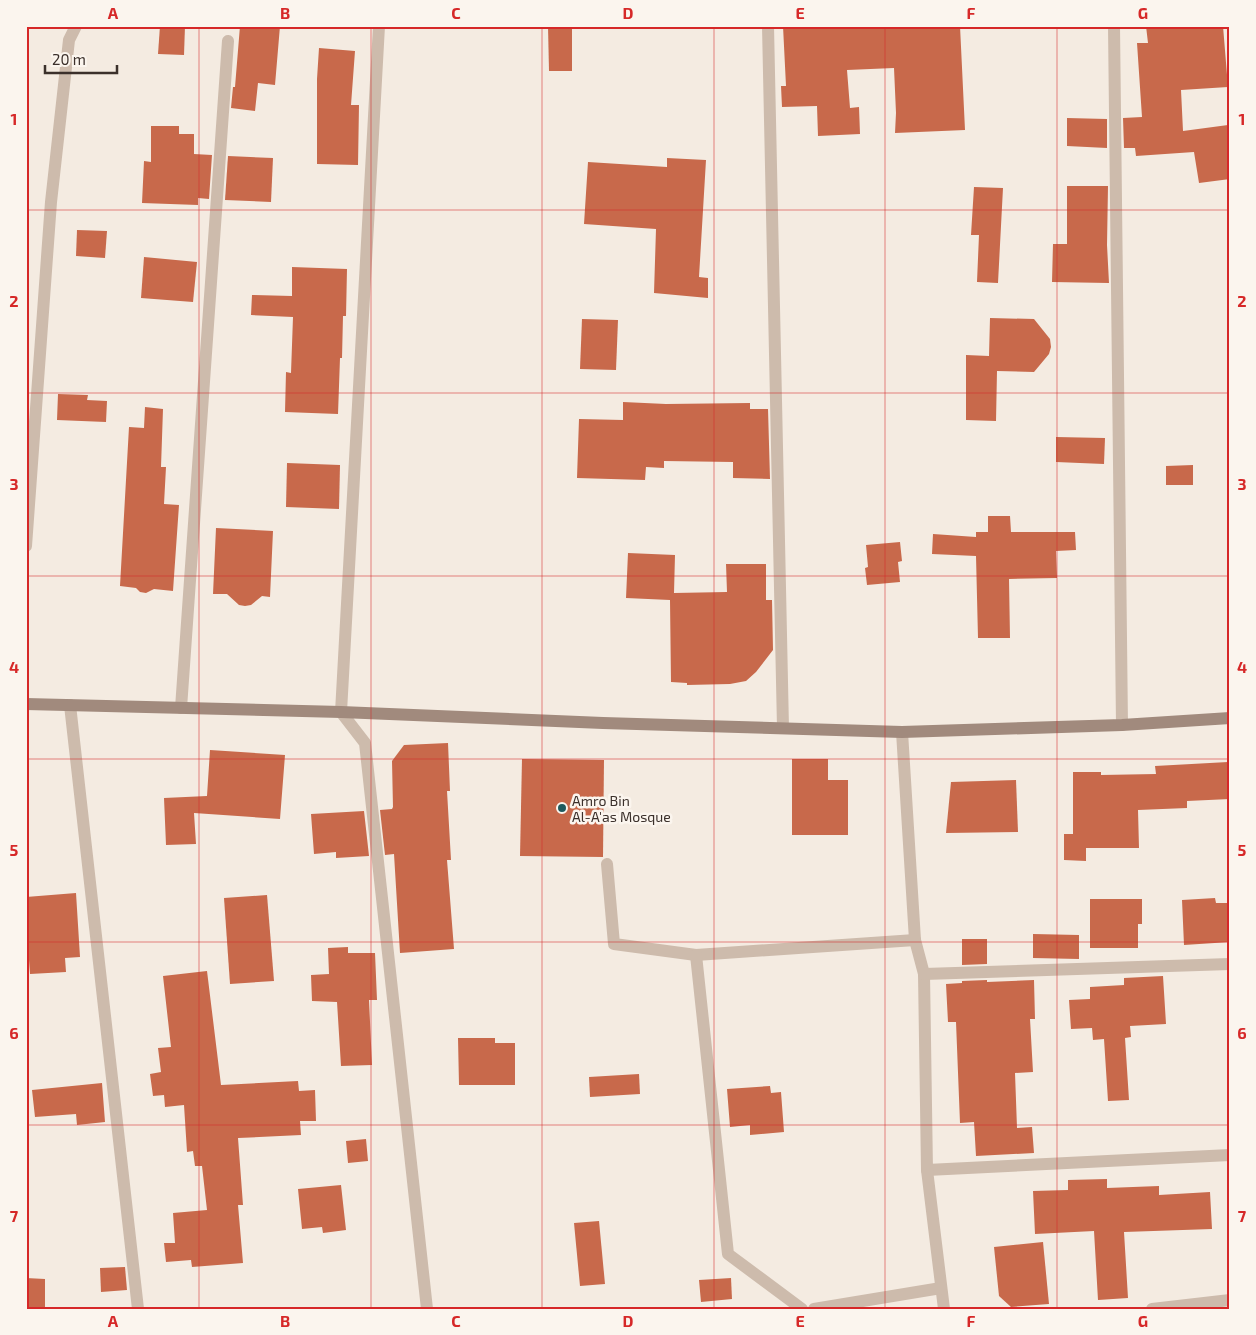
<svg xmlns="http://www.w3.org/2000/svg" width="1256" height="1335" font-family="'Exo 2',sans-serif">
  <style>
    .building { fill: #c8694b }
    .lines { fill: none; stroke-linecap: round; stroke-linejoin: round }
    .lane { stroke: #cdbbac; stroke-width: 12 }
    .street { stroke: #cdbbac; stroke-width: 12 }
    .secondary { stroke: #a18a7d; stroke-width: 12 }
    .grid { fill: none; stroke: #d62828; stroke-width: 1; stroke-opacity: 0.55 }
    .poi-dot { fill: #1f5a5e; stroke: #fbf5ee; stroke-width: 2 }
    .labels { text-anchor: middle; dominant-baseline: central; stroke-width: 5; stroke-linejoin: round; paint-order: stroke }
    .poi-label { font-size: 14px; fill: #3b302b; stroke: #fbf5ee; text-anchor: start }
    .neatline { fill: none; stroke: #d62828; stroke-width: 2 }
    .grid-label { font-size: 16px; text-anchor: middle; font-weight: bold; fill: #d62828 }
  </style>
  <rect width="100%" height="100%" fill="#f4ebe1"/>
  <g class="building">
    <path d="M 160,26 L 185,26 L 184,55 L 158,54 Z"/>
    <path d="M 240,26 L 280,26 L 275,85 L 258,83 L 255,111 L 231,108 L 233,87 L 235,87 Z"/>
    <path d="M 548,26 L 572,26 L 572,71 L 549,71 Z"/>
    <path d="M 783,26 L 960,26 L 965,130 L 895,133 L 896,113 L 894,68 L 847,70 L 850,108 L 859,107 L 860,134 L 818,136 L 817,106 L 782,107 L 781,86 L 786,86 Z"/>
    <path d="M 1146,26 L 1223,26 L 1228,87 L 1181,90 L 1183,131 L 1228,125 L 1230,138 L 1230,179 L 1199,183 L 1194,152 L 1136,156 L 1135,148 L 1124,148 L 1123,118 L 1142,117 L 1137,43 L 1148,43 Z"/>
    <path d="M 319,48 L 355,51 L 351,105 L 359,105 L 358,165 L 317,164 L 317,79 Z"/>
    <path d="M 1067,118 L 1107,119 L 1107,148 L 1067,146 Z"/>
    <path d="M 151,126 L 179,126 L 179,134 L 194,134 L 194,154 L 212,155 L 209,199 L 198,198 L 198,205 L 142,203 L 144,161 L 151,162 Z"/>
    <path d="M 228,156 L 273,158 L 271,202 L 225,200 Z"/>
    <path d="M 667,158 L 706,160 L 699,277 L 708,278 L 708,298 L 654,293 L 656,229 L 584,224 L 588,162 L 667,167 Z"/>
    <path d="M 1067,186 L 1108,186 L 1107,245 L 1109,283 L 1052,282 L 1053,244 L 1067,244 Z"/>
    <path d="M 974,187 L 1003,188 L 998,283 L 977,282 L 979,235 L 971,235 Z"/>
    <path d="M 77,230 L 107,231 L 105,258 L 76,256 Z"/>
    <path d="M 144,257 L 197,262 L 193,302 L 141,298 Z"/>
    <path d="M 292,267 L 347,269 L 346,316 L 343,316 L 342,358 L 340,358 L 338,414 L 285,412 L 286,372 L 291,373 L 293,317 L 251,315 L 252,295 L 292,296 Z"/>
    <path d="M 990,318 L 1034,319 L 1050,339 L 1051,347 L 1049,354 L 1034,372 L 997,371 L 996,421 L 966,420 L 966,355 L 989,356 Z"/>
    <path d="M 582,319 L 618,320 L 616,370 L 580,369 Z"/>
    <path d="M 58,394 L 88,395 L 87,400 L 107,401 L 106,422 L 57,420 Z"/>
    <path d="M 623,402 L 666,404 L 750,403 L 750,409 L 768,409 L 770,479 L 733,478 L 733,462 L 664,461 L 664,468 L 646,467 L 645,480 L 577,478 L 579,419 L 623,420 Z"/>
    <path d="M 145,407 L 163,409 L 161,467 L 166,467 L 164,504 L 179,505 L 173,591 L 154,589 L 146,593 L 140,592 L 136,588 L 120,586 L 129,427 L 144,428 Z"/>
    <path d="M 1056,437 L 1105,438 L 1104,464 L 1056,462 Z"/>
    <path d="M 287,463 L 340,465 L 339,509 L 286,507 Z"/>
    <path d="M 1193,465 L 1193,485 L 1166,485 L 1166,466 Z"/>
    <path d="M 988,516 L 1010,516 L 1011,532 L 1075,532 L 1076,550 L 1056,551 L 1057,578 L 1009,579 L 1010,638 L 978,638 L 976,556 L 932,554 L 933,534 L 976,537 L 976,532 L 988,532 Z"/>
    <path d="M 216,528 L 273,531 L 270,597 L 262,596 L 251,605 L 245,606 L 239,605 L 227,594 L 213,594 Z"/>
    <path d="M 900,542 L 902,561 L 898,562 L 900,582 L 867,585 L 865,568 L 868,567 L 866,545 Z"/>
    <path d="M 628,553 L 675,555 L 674,593 L 727,592 L 726,564 L 766,564 L 766,600 L 772,600 L 773,650 L 756,672 L 746,681 L 730,684 L 687,685 L 687,683 L 671,682 L 670,600 L 626,598 Z"/>
    <path d="M 448,743 L 450,791 L 447,791 L 451,860 L 447,860 L 454,949 L 400,953 L 394,854 L 385,855 L 380,810 L 392,809 L 393,807 L 392,761 L 404,745 Z"/>
    <path d="M 210,750 L 285,755 L 280,819 L 194,813 L 196,844 L 166,845 L 164,798 L 207,796 Z"/>
    <path d="M 522,759 L 604,760 L 603,857 L 520,856 Z"/>
    <path d="M 792,759 L 828,759 L 828,780 L 848,780 L 848,835 L 792,835 Z"/>
    <path d="M 1228,762 L 1230,799 L 1187,801 L 1187,808 L 1138,810 L 1139,848 L 1086,848 L 1086,861 L 1064,860 L 1064,834 L 1073,834 L 1073,772 L 1101,772 L 1101,775 L 1156,774 L 1155,766 Z"/>
    <path d="M 1016,780 L 1018,832 L 946,833 L 951,782 Z"/>
    <path d="M 364,811 L 369,856 L 336,858 L 336,852 L 314,854 L 311,814 Z"/>
    <path d="M 76,893 L 80,957 L 65,958 L 66,972 L 30,974 L 29,960 L 26,961 L 26,897 Z"/>
    <path d="M 267,895 L 274,981 L 230,984 L 224,898 Z"/>
    <path d="M 1215,898 L 1216,903 L 1230,903 L 1230,942 L 1184,945 L 1182,900 Z"/>
    <path d="M 1090,899 L 1142,899 L 1142,924 L 1138,924 L 1138,948 L 1090,948 Z"/>
    <path d="M 1033,934 L 1079,935 L 1079,959 L 1033,958 Z"/>
    <path d="M 962,939 L 987,939 L 987,964 L 962,965 Z"/>
    <path d="M 348,947 L 348,953 L 375,953 L 377,1000 L 369,1000 L 372,1065 L 341,1066 L 337,1002 L 312,1001 L 311,975 L 329,974 L 328,948 Z"/>
    <path d="M 207,971 L 221,1085 L 298,1081 L 299,1091 L 315,1090 L 316,1121 L 300,1121 L 301,1135 L 238,1138 L 243,1205 L 238,1205 L 243,1263 L 192,1267 L 191,1260 L 166,1262 L 164,1243 L 175,1243 L 173,1213 L 207,1210 L 202,1166 L 195,1166 L 193,1151 L 187,1152 L 184,1105 L 165,1107 L 164,1095 L 153,1096 L 150,1074 L 161,1072 L 158,1048 L 171,1047 L 163,976 Z"/>
    <path d="M 1163,976 L 1166,1024 L 1130,1026 L 1131,1037 L 1125,1038 L 1129,1100 L 1108,1101 L 1104,1039 L 1093,1040 L 1092,1028 L 1071,1029 L 1069,1000 L 1090,999 L 1090,987 L 1124,985 L 1124,978 Z"/>
    <path d="M 987,980 L 987,982 L 1034,980 L 1035,1019 L 1030,1019 L 1033,1072 L 1015,1073 L 1017,1128 L 1032,1127 L 1034,1153 L 976,1156 L 974,1122 L 960,1123 L 956,1022 L 948,1022 L 946,984 L 962,983 L 962,981 Z"/>
    <path d="M 458,1038 L 495,1038 L 495,1043 L 515,1043 L 515,1085 L 459,1085 Z"/>
    <path d="M 639,1074 L 640,1094 L 590,1097 L 589,1077 Z"/>
    <path d="M 102,1083 L 105,1122 L 77,1125 L 76,1114 L 35,1117 L 32,1090 Z"/>
    <path d="M 770,1086 L 771,1093 L 781,1092 L 784,1132 L 750,1135 L 750,1125 L 730,1127 L 727,1089 Z"/>
    <path d="M 366,1139 L 368,1161 L 348,1163 L 346,1141 Z"/>
    <path d="M 1107,1179 L 1107,1188 L 1159,1186 L 1159,1195 L 1210,1192 L 1212,1229 L 1124,1232 L 1128,1298 L 1098,1300 L 1094,1231 L 1035,1234 L 1033,1191 L 1068,1190 L 1068,1180 Z"/>
    <path d="M 341,1185 L 346,1230 L 323,1233 L 322,1227 L 302,1229 L 298,1189 Z"/>
    <path d="M 599,1221 L 605,1284 L 580,1286 L 574,1223 Z"/>
    <path d="M 1043,1242 L 1049,1304 L 1011,1307 L 999,1296 L 994,1247 Z"/>
    <path d="M 125,1267 L 127,1290 L 101,1292 L 100,1268 Z"/>
    <path d="M 26,1278 L 45,1279 L 45,1307 L 26,1307 Z"/>
    <path d="M 731,1278 L 732,1299 L 701,1302 L 699,1280 Z"/>
  </g>
  <g class="lines">
    <g class="lane">
      <path d="M 379,26 L 341,712 L 365,743 L 427,1309"/>
      <path d="M 768,26 L 783,728"/>
      <path d="M 1114,26 L 1122,725"/>
      <path d="M 26,546 L 51,202 L 69,40 L 76,26"/>
      <path d="M 70,705 L 138,1309"/>
      <path d="M 181,708 L 228,41"/>
      <path d="M 607,864 L 614,944 L 696,955 L 915,940"/>
      <path d="M 927,1170 L 1230,1155"/>
      <path d="M 1152,1309 L 1230,1300"/>
    </g>
    <g class="street">
      <path d="M 902,732 L 915,940 L 924,974 L 927,1170 L 944,1309"/>
      <path d="M 696,955 L 728,1254 L 802,1309"/>
      <path d="M 924,974 L 1230,964"/>
      <path d="M 814,1309 L 941,1288"/>
    </g>
    <path class="secondary" d="M 26,704 L 341,712 L 603,723 L 902,732 L 1122,725 L 1230,718"/>
  </g>
  <path class="grid" d="M 199,26 L 199,1309M 371,26 L 371,1309M 542,26 L 542,1309M 714,26 L 714,1309M 885,26 L 885,1309M 1057,26 L 1057,1309M 26,210 L 1230,210M 26,393 L 1230,393M 26,576 L 1230,576M 26,759 L 1230,759M 26,942 L 1230,942M 26,1125 L 1230,1125"/>
  <circle class="poi-dot" cx="562" cy="808" r="5"/>
  <g class="labels">
    <g class="poi-label">
      <text x="572" y="800">Amro Bin<tspan x="572" dy="16">Al-A'as Mosque</tspan></text>
    </g>
  </g>
  <rect width="1256" height="1335" fill="none" stroke="#fbf5ee" stroke-width="55"/>
  <path d="M45 65v8h72v-8" fill="none" stroke="#3b302b" stroke-width="2.5"/>
  <text x="52" y="65" font-size="15" fill="#3b302b" stroke="#fbf5ee" stroke-width="4" paint-order="stroke">20 m</text>
  <rect x="28" y="28" width="1200" height="1280" class="neatline"/>
  <g class="grid-label">
    <text x="113" y="19">A</text>
    <text x="285" y="19">B</text>
    <text x="456" y="19">C</text>
    <text x="628" y="19">D</text>
    <text x="800" y="19">E</text>
    <text x="971" y="19">F</text>
    <text x="1143" y="19">G</text>
    <text x="14" y="125">1</text>
    <text x="1242" y="125">1</text>
    <text x="14" y="307">2</text>
    <text x="1242" y="307">2</text>
    <text x="14" y="490">3</text>
    <text x="1242" y="490">3</text>
    <text x="14" y="673">4</text>
    <text x="1242" y="673">4</text>
    <text x="14" y="856">5</text>
    <text x="1242" y="856">5</text>
    <text x="14" y="1039">6</text>
    <text x="1242" y="1039">6</text>
    <text x="14" y="1222">7</text>
    <text x="1242" y="1222">7</text>
    <text x="113" y="1327">A</text>
    <text x="285" y="1327">B</text>
    <text x="456" y="1327">C</text>
    <text x="628" y="1327">D</text>
    <text x="800" y="1327">E</text>
    <text x="971" y="1327">F</text>
    <text x="1143" y="1327">G</text>
  </g>
</svg>
